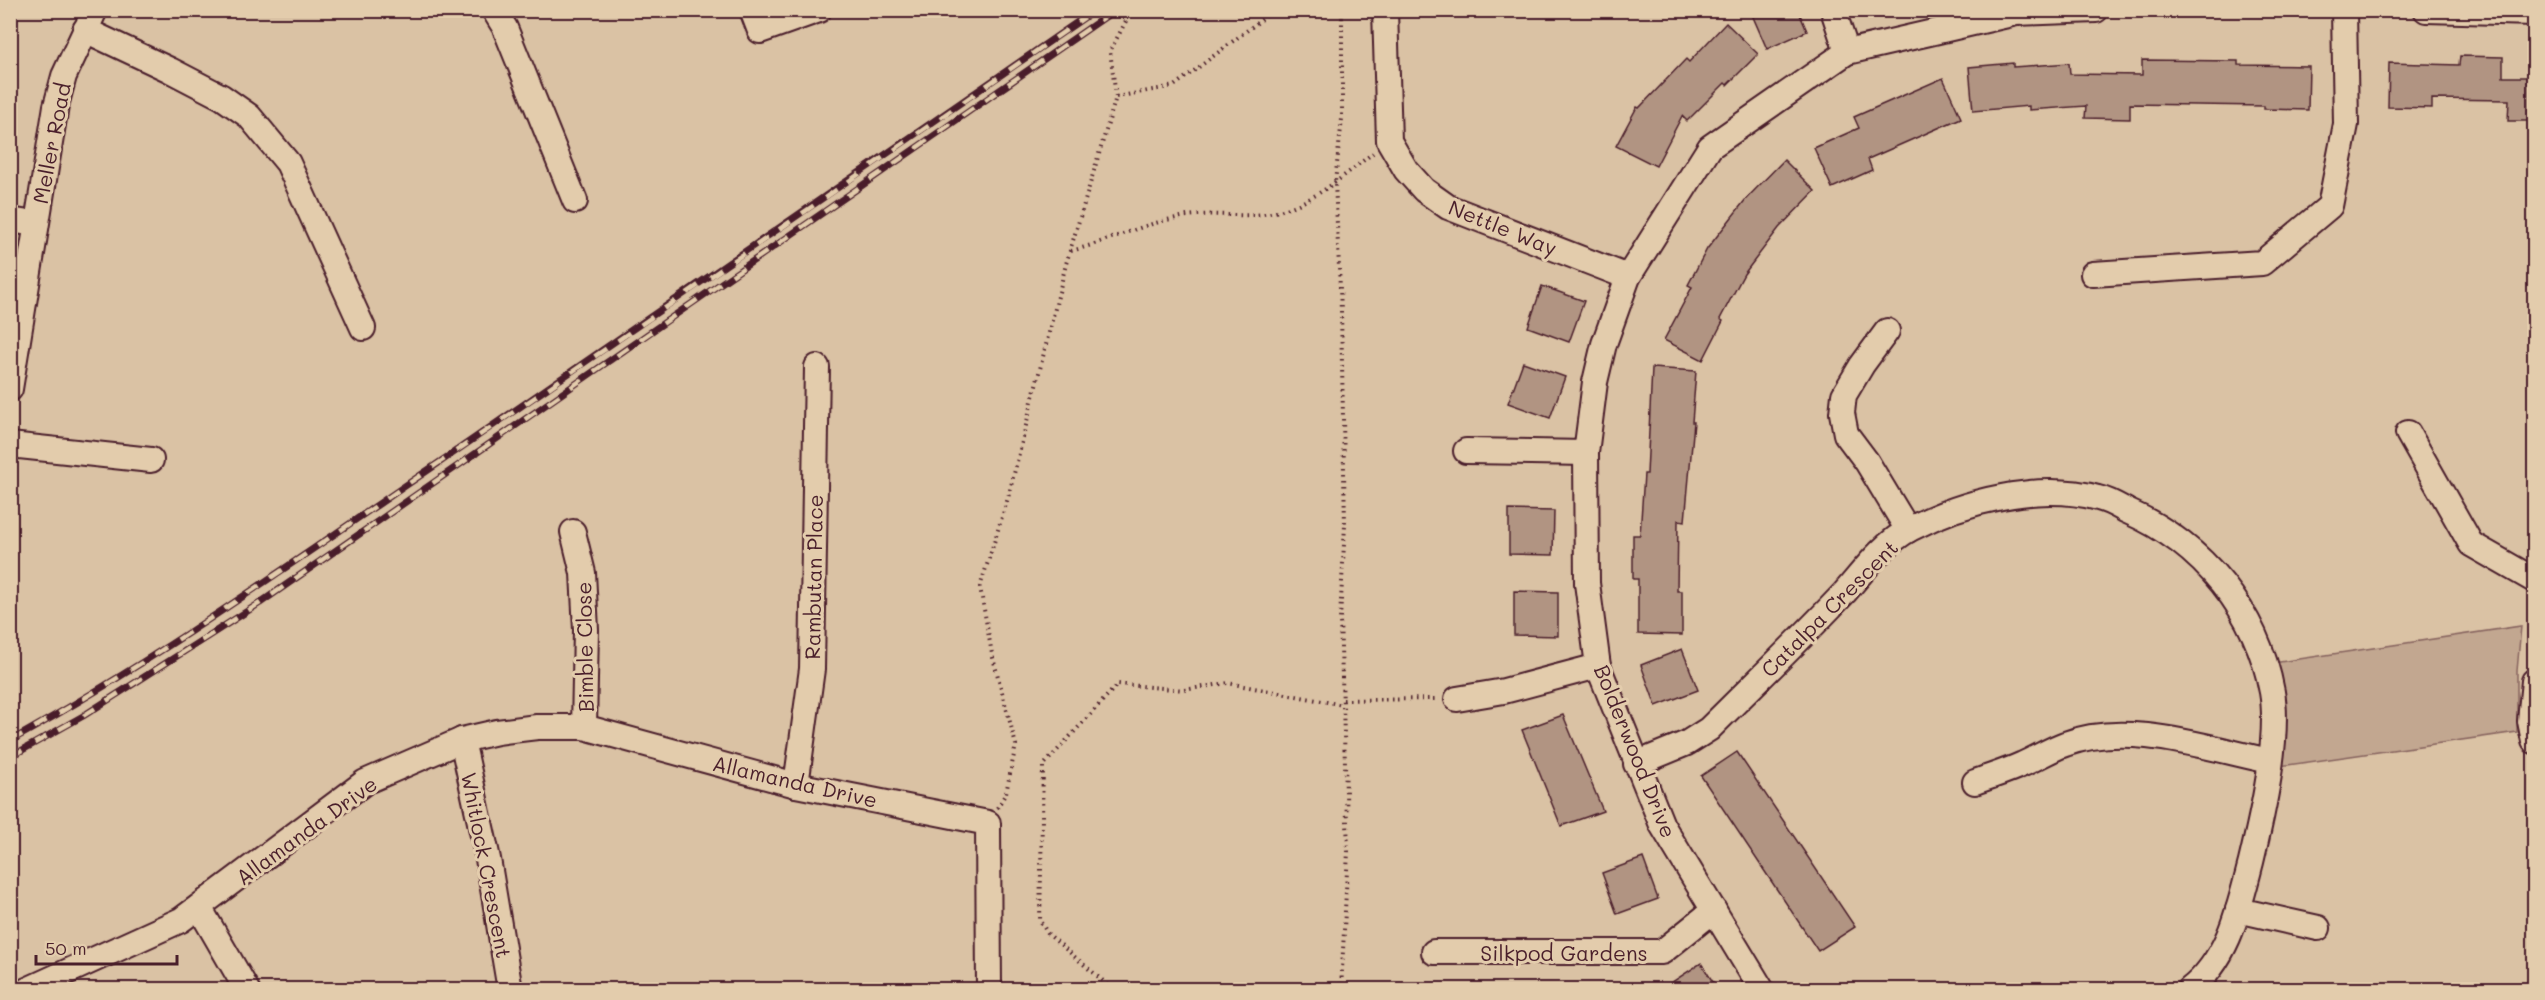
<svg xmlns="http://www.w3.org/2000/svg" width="2545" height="1000" font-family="Mali,sans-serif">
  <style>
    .green { fill: #c2a790; stroke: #86635e; stroke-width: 1.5 }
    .building { fill: #b19482; stroke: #4a1f2b; stroke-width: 1.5 }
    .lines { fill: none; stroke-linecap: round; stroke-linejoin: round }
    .minor-casing { stroke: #4a1f2b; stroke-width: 28 }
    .path { stroke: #4a1f2b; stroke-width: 4; stroke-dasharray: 1.5 4.5; stroke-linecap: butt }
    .minor { stroke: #e3ccac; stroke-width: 24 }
    .rail-casing { stroke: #4a1f2b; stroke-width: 7 }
    .rail { stroke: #e3ccac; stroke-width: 4.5; stroke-dasharray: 14; stroke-linecap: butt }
    .labels { text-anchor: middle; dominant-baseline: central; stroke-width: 6; stroke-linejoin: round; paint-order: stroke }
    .street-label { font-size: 21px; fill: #4a1f2b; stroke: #e3ccac }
  </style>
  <rect width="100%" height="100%" fill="#dac2a4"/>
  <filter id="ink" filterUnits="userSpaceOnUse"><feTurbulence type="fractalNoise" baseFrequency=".0167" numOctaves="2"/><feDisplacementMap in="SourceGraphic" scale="12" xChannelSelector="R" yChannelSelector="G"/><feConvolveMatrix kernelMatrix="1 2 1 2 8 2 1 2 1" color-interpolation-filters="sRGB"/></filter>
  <g filter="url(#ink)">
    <path class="green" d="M 2521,626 L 2517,671 L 2517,732 L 2266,768 L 2266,664 Z"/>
    <g class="building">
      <path d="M 1750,10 L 1798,10 L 1807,31 L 1767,49 Z"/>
      <path d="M 1726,23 L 1758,54 L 1727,85 L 1725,83 L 1687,121 L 1682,116 L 1656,166 L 1616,146 L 1637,107 L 1639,108 L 1686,59 L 1689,62 Z"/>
      <path d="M 2460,56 L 2503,57 L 2503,77 L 2535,77 L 2535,121 L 2508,121 L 2509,100 L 2432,99 L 2432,108 L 2388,107 L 2389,63 L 2459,65 Z"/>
      <path d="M 2142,60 L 2238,61 L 2238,65 L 2309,66 L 2308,110 L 2264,109 L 2264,106 L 2130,104 L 2130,119 L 2085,118 L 2086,106 L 2029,110 L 2029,106 L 1973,111 L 1969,67 L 2013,63 L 2013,67 L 2069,63 L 2070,74 L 2142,75 Z"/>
      <path d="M 1943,78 L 1961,118 L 1868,159 L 1872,170 L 1832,188 L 1814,148 L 1859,128 L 1854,117 Z"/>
      <path d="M 1784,160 L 1815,191 L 1779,228 L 1744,274 L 1720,319 L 1723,321 L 1703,360 L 1664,340 L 1692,287 L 1688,285 L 1707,249 L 1746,199 Z"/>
      <path d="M 1542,286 L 1584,301 L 1569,342 L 1528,327 Z"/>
      <path d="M 1523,362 L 1565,377 L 1550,418 L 1508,403 Z"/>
      <path d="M 1652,368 L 1696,371 L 1692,422 L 1694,422 L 1685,521 L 1678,520 L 1677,591 L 1682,591 L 1682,635 L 1638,634 L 1638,579 L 1633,579 L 1633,535 L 1640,535 L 1644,474 L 1647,474 Z"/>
      <path d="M 1509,510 L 1554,511 L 1553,555 L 1509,554 Z"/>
      <path d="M 1514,591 L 1558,592 L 1558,636 L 1514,635 Z"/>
      <path d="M 1682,649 L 1698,690 L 1656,706 L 1641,665 Z"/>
      <path d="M 1563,715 L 1603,811 L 1561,826 L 1522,730 Z"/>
      <path d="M 1737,752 L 1855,927 L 1818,951 L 1701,776 Z"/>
      <path d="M 1643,858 L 1658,899 L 1617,914 L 1602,873 Z"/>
      <path d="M 1701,963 L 1718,990 L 1660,990 Z"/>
    </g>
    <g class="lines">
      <defs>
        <g id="minor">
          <path d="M 494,10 L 505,28 L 575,201"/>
          <path d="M 752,10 L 760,31 L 819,10"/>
          <path d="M 1385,10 L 1389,141 L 1406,170 L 1424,190 L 1448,207 L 1628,277"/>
          <path d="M 1833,10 L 1847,52"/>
          <path d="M 2426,10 L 2534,13"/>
          <path d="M 85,30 L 170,70 L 222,97 L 249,116 L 288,163 L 363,328"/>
          <path d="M 10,220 L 35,224"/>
          <path d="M 2093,274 L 2262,263 L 2330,206 L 2346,124 L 2344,10"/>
          <path d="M 1887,331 L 1862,365 L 1844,395 L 1842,413 L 1846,434 L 1867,462 L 1908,530"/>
          <path d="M 10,389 L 56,106 L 64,76 L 95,10"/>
          <path d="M 2408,433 L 2471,544 L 2534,580"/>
          <path d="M 10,445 L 151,460"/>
          <path d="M 1466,451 L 1586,453"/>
          <path d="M 573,532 L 583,573 L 586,630 L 584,727"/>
          <path d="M 2534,681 L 2530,721 L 2534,741"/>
          <path d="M 1457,699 L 1504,691 L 1598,666"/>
          <path d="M 462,740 L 488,859 L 510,990"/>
          <path d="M 1636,764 L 1687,743 L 1709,729 C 1754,684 1801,639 1845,592 C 1864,570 1884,543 1910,529 C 1963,501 2039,482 2098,498 C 2108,500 2118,506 2127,511 C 2203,544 2257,611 2272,692 C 2280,738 2262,816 2251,862 C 2239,908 2229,959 2189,990"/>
          <path d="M 1975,782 C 1991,776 2008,771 2023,764 C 2037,758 2051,749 2065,744 C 2127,720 2207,748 2270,761"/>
          <path d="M 796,785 L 812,669 L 817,367"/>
          <path d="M 199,907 L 247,990"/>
          <path d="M 2238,910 L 2318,928"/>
          <path d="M 1434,952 L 1662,952 L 1714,910"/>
          <path d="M 27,990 L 181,920 L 365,782 L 462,740 L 497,732 L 537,727 L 584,727 L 796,785 L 988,823 L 989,990"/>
          <path d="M 1762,990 L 1662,825 L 1598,666 L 1587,583 L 1586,453 L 1595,382 L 1604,344 L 1628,277 L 1710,147 L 1847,52 L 2016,13 L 2096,10"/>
        </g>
      </defs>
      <use href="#minor" class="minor-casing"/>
      <g class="path">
        <path d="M 1116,97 L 1174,86 L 1274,10"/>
        <path d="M 1071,251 C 1106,242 1140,225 1176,218 C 1202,212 1227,216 1253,215 C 1302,213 1337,181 1373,153"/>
        <path d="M 1343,700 L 1438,699"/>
        <path d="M 997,808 L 1006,793 L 1016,745 L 992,654 L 980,587 L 1008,498 L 1066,264 L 1116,97 L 1110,51 L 1132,10"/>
        <path d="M 1109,990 L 1109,986 L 1048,934 L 1040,921 L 1043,766 L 1118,684 L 1184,690 L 1228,683 L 1343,705"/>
        <path d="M 1341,990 L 1348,851 L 1340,619 L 1345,525 L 1341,310 L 1335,182 L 1342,119 L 1342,10"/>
      </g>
      <use href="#minor" class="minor"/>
      <defs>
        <g id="rail">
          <path d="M 10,741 C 160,658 299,558 440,462 C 659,313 877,162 1095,10"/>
          <path d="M 10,757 L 83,716 L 260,603 L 1115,10"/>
        </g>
      </defs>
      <use href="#rail" class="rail-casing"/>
      <use href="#rail" class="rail"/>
    </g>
  </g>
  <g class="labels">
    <g class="street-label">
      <text transform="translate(51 143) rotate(-79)">Meller Road</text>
      <text transform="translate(1503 227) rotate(22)">Nettle Way</text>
      <text transform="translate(813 577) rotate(-89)">Rambutan Place</text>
      <text transform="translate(1829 608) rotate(-45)">Catalpa Crescent</text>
      <text transform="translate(584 647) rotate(-91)">Bimble Close</text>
      <text transform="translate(1636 751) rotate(68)">Bolderwood Drive</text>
      <text transform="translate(795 781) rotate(13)">Allamanda Drive</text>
      <text transform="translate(306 830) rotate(-36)">Allamanda Drive</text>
      <text transform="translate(487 865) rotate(79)">Whitlock Crescent</text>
      <text x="1564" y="952">Silkpod Gardens</text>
    </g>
  </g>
  <rect width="2545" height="1000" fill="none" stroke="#e3ccac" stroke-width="36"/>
  <rect x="18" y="18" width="2509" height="964" fill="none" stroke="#4a1f2b" stroke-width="2" filter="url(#ink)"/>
  <path d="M36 955v9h141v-9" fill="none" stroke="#4a1f2b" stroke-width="3"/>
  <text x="45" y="955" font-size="18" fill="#4a1f2b" stroke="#e3ccac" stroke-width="4.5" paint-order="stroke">50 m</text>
</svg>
